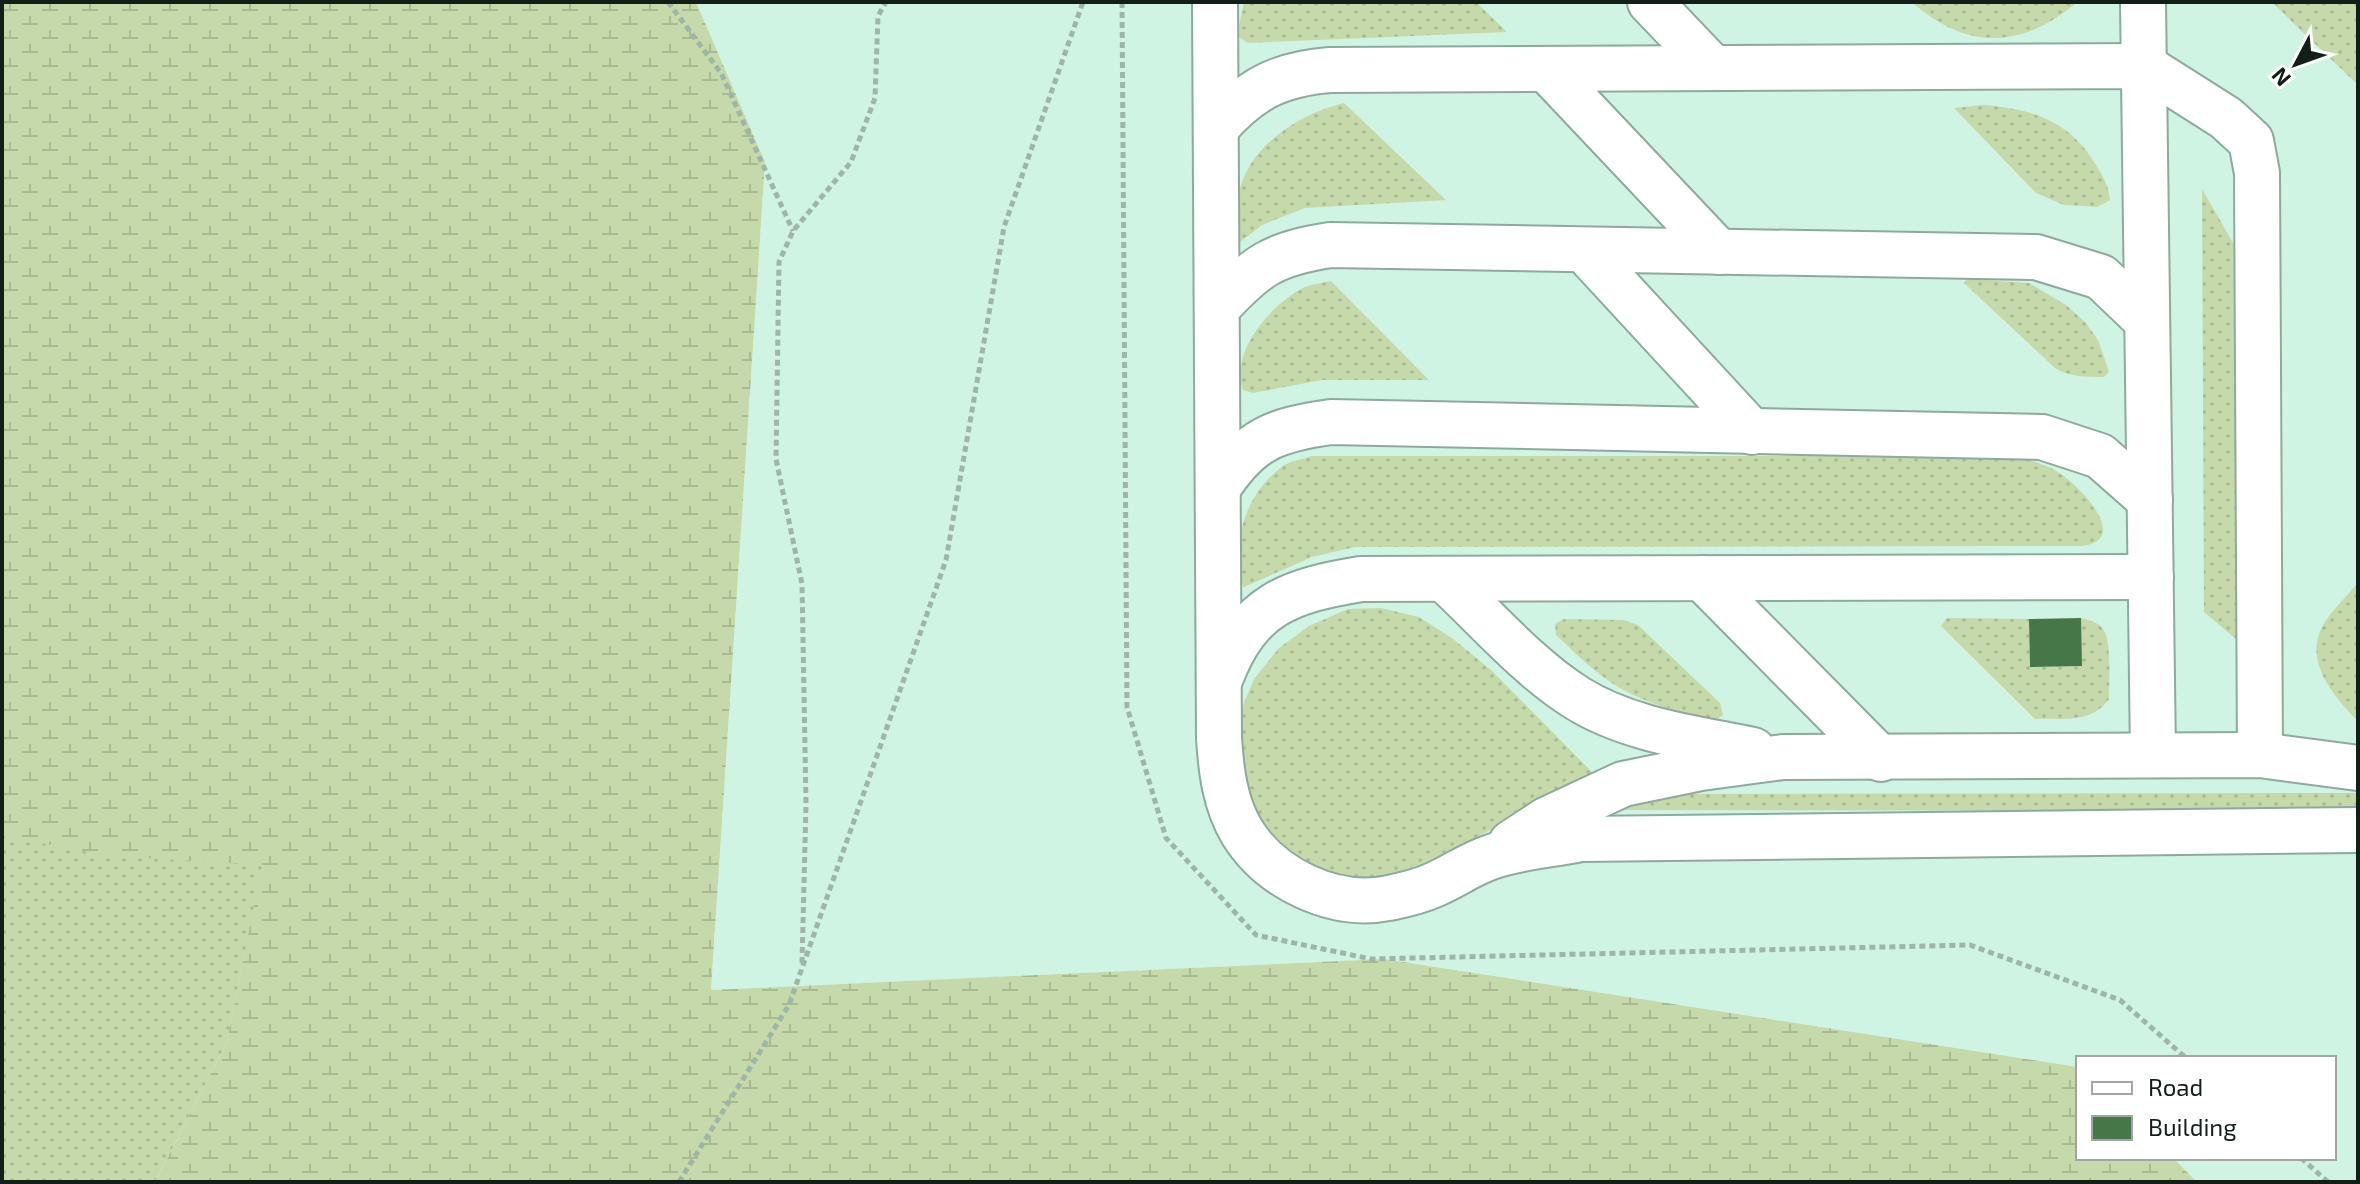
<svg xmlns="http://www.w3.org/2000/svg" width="2360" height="1184" font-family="'Exo 2',sans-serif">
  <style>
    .built { fill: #cff4e3 }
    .grass { fill: url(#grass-dots) }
    .wetland { fill: url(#wetland-marsh) }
    .building { fill: #457749 }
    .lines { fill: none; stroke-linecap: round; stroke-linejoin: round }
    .minor-casing { stroke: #8ea99d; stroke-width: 48 }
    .path { stroke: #9eb5aa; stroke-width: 5; stroke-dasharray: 6 4; stroke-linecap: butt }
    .minor { stroke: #fff; stroke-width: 44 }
  </style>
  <defs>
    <pattern id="grass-dots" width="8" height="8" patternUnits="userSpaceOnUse" patternTransform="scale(2)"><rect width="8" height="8" fill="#c6d9ab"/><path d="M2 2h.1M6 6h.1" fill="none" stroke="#a9ba93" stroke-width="1.8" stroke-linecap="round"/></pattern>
    <pattern id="wetland-marsh" width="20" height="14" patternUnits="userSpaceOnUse" patternTransform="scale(2)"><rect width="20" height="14" fill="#c6d9ab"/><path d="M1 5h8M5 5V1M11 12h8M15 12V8" fill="none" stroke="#a9ba93"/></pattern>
  </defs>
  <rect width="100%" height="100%" fill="#e1fef0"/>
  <path class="built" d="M 696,2 L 2358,2 L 2358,1182 L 2197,1182 L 2173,1158 L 2334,1158 L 2334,1058 L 2078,1058 L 2078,1067 L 1384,959 L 711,990 L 765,162 Z"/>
  <g class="grass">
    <path d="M 1244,2 L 1476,2 L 1507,32 L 1248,43 L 1237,36 Z"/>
    <path d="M 1912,2 L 2077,2 C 2023,49 1966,51 1912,2 Z"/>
    <path d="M 2272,2 L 2358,2 L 2358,85 L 2283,13 Z"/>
    <path d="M 1344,103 L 1446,200 L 1305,208 L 1262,225 L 1240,242 C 1239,232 1237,221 1237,211 C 1237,153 1294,115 1344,103 Z"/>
    <path d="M 1983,105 C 2032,109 2069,120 2096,165 C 2103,176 2109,187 2110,200 L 2097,207 L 2083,206 L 2064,205 L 2036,193 L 1954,108 Z"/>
    <path d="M 2202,189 L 2236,248 L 2237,640 L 2204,612 Z"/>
    <path d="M 1967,279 L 2029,283 L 2066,305 L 2085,322 L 2098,340 L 2109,372 L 2104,377 C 2088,377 2068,377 2055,368 L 1964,283 Z"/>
    <path d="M 1331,281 L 1429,380 L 1322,380 L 1253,393 L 1243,390 C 1229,352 1272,303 1305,287 C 1313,284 1322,283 1331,281 Z"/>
    <path d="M 1312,456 L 2013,456 C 2029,460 2046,464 2061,474 C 2080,487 2131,539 2083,546 L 1355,547 L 1312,557 L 1244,587 C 1236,578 1238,569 1238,558 C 1239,521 1253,488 1283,466 C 1290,461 1303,459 1312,456 Z"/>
    <path d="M 2,529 L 276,799 L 227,1042 L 155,1182 L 2,1182 Z"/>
    <path d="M 2358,583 L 2358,721 C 2333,696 2301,658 2325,622 C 2334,608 2347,596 2358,583 Z"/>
    <path d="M 1381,608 L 1419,617 L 1452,638 L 1491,670 L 1597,777 L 1426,862 L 1390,876 L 1356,879 L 1325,871 L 1290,851 L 1265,826 L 1247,793 L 1239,758 L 1239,715 L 1254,679 L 1279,648 L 1309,626 L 1348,609 Z"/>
    <path d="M 1947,618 L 2029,619 L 2030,667 L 2081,666 L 2081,618 C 2089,620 2098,622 2103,629 C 2112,641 2109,682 2109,699 C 2091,724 2064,718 2035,719 L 1941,626 Z"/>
    <path d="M 1564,619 L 1624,620 L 1638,625 L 1720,703 L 1723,715 L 1716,720 C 1680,712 1640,703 1609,681 C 1590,668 1573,651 1556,635 L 1555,624 Z"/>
    <path d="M 2358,793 L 2358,811 L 1598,810 L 1641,794 Z"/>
  </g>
  <path class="wetland" d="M 2,2 L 696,2 L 765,162 L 711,990 L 1384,959 L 2078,1067 L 2078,1158 L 2173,1158 L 2197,1182 L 155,1182 L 227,1042 L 262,865 L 112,856 L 2,836 Z"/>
  <path class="building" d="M 2081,618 L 2082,666 L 2030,667 L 2029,619 Z"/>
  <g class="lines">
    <defs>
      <g id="minor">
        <path d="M 1215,2 L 1219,738 C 1221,770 1225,804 1242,832 C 1271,879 1334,909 1389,898 C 1403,895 1418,892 1431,886 C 1451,878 1470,864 1491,857 C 1519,847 1552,845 1581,839 L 2358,830"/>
        <path d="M 1650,2 L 1712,67"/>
        <path d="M 2143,2 L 2153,755"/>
        <path d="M 1547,70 L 1719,252"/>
        <path d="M 1216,128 C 1250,89 1279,74 1330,70 L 2144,66 L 2226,118 L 2251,141 L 2257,173 L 2260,755"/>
        <path d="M 1585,251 L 1752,432"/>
        <path d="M 1217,308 C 1256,266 1272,254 1330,245 L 2036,257 L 2101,277 L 2147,321"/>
        <path d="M 1218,488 C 1250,439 1274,430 1331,422 L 2042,437 L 2100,456 L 2150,500"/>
        <path d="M 1702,578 L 1881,759"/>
        <path d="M 1445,580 C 1486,618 1529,668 1577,698 C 1628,730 1695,738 1753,750"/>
        <path d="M 1221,677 C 1249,604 1289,591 1361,579 L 2151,577"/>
        <path d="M 1511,843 L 1546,820 L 1623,784 L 1701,768 L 1783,757 L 2260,755 L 2358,768"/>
      </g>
    </defs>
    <use href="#minor" class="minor-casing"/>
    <g class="path">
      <path d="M 668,2 L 721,73 L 793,231"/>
      <path d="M 1122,2 L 1127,707 L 1166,838 L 1256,935 L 1371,959 L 1970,945 L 2120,1000 L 2186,1058"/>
      <path d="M 802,963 L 806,804 L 802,584 L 776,459 L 779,262 L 793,231 L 851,162 L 875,98 L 878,16 L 886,2"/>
      <path d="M 2301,1158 L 2328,1182"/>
      <path d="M 679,1182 L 789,1005 L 946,560 L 1004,227 L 1083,2"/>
    </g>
    <use href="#minor" class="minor"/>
  </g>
  <rect width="2360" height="1184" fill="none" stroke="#131e19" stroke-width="8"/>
  <rect x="2076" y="1056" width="260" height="104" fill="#ffffff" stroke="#a1a5a3" stroke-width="2"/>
  <rect x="2092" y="1082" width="40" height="12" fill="#ffffff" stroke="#a1a5a3" stroke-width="2"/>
  <text x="2148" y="1096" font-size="24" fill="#131e19">Road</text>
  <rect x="2092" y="1116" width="40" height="24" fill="#457749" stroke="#a1a5a3" stroke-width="2"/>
  <text x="2148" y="1136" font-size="24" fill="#131e19">Building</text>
  <g transform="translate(2296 64) rotate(229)" stroke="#ffffff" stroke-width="6" paint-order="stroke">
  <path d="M0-6L14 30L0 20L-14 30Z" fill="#131e19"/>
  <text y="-12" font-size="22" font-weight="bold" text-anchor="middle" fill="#131e19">N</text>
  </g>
</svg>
